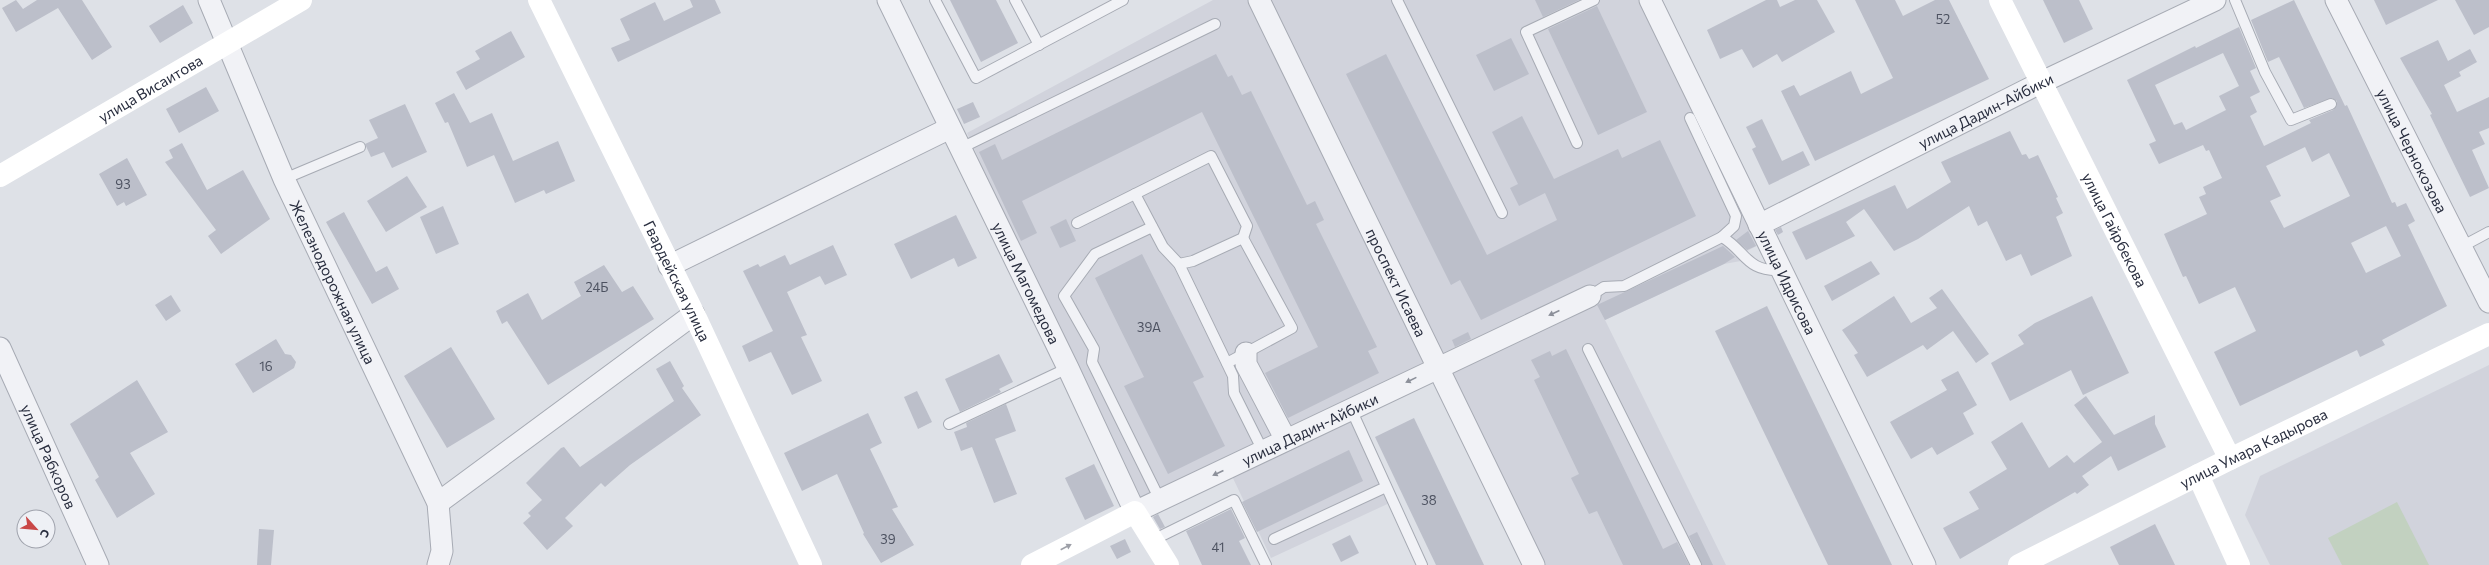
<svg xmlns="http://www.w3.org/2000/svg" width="2489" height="565" font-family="Commissioner,sans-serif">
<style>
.built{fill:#d1d3dc}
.green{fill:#c2d1c0}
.building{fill:#bcbfca;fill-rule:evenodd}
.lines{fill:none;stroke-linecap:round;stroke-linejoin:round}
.lane-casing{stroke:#a7abb4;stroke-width:12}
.street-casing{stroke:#a7abb4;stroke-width:23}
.lane{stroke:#f1f2f6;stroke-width:10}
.street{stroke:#f1f2f6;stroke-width:21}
.secondary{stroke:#fff;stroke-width:22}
.oneway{fill:#8c909a}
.oneway2{fill:#9ea0a8}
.labels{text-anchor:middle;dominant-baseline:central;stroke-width:3;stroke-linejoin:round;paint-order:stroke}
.number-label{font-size:13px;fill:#4d5261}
.street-label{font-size:15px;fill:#282d3e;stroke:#eef0f5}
</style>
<rect width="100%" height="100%" fill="#dee1e7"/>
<g class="built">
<path d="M1213,0H1651L1770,239L1747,251L1752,259L1724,264L1605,320L1726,565H1522L1432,378L1358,412L1396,500L1271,558L1231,474L1141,517L967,133Z"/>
<path d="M2489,365V565H2270L2245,515L2260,476Z"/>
</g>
<path class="green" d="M2397,502L2429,565H2342L2328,538Z"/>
<g class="building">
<path d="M16,0L23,9L37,0H82L112,47L92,60L58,8L16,32L2,8Z"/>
<path d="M690,0H715L721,13L618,62L611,48L630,40L620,19L655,2L664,21L693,7Z"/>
<path d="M950,0H996L1018,43L981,62Z"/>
<path d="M1535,0H1579L1543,17Z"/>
<path d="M1766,0H1777L1780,7L1795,0H1817L1835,32L1782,62L1777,54L1753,68L1742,49L1720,59L1707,30Z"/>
<path d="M1855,0H1895L1903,16L1935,0H1949L1989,79L1815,161L1781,91L1794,85L1800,96L1851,71L1861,94L1893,78Z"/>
<path d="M2043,0H2079L2093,29L2064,43Z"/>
<path d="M2294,0L2345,106L2347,105L2392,203L2395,202L2397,207L2406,203L2415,221L2408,225L2447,306L2382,340L2385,345L2360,357L2357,350L2240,406L2214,352L2256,331L2235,287L2199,304L2186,276L2183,277L2164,234L2207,214L2199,197L2206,194L2203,187L2222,178L2209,150L2206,151L2203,145L2159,164L2149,144L2156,141L2127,80L2195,46L2196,48L2239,27L2256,68L2250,71L2260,92L2250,97L2257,112L2250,116L2264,146L2311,123L2309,120L2333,110L2337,105V101L2332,98L2304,108L2279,57L2268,62L2251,20ZM2223,53L2239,86L2219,96L2226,110L2186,130L2182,122L2174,125L2155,85ZM2305,147L2312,162L2329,153L2350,196L2284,228L2270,201L2281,196L2266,166ZM2386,226L2401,256L2366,273L2351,243Z"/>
<path d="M2374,0H2438L2386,25Z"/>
<path d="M2455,0H2489V27L2474,35Z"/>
<path d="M183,5L193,23L160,43L149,26Z"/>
<path d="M1597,6L1647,112L1598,135L1548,29Z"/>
<path d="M511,31L525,57L466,90L456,72L480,59L475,51Z"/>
<path d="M1511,38L1529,74L1494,91L1476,55Z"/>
<path d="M2438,40L2448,61L2470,49L2477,62L2459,72L2461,76L2444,85L2457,112L2489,97V128L2479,132L2485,144L2472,150L2489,188L2470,197L2430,115L2432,114L2400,58Z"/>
<path d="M1216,54L1228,77L1232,75L1242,95L1251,91L1307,205L1315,201L1324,220L1316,224L1377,347L1368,351L1379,373L1288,418L1265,373L1318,347L1202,112L1022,201L1037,233L1021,241L979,152L995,144L1002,160Z"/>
<path d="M1386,54L1487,255L1557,220L1545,193L1519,206L1510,188L1518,184L1492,132L1522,116L1554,179L1618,149L1622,158L1660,140L1696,216L1481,320L1460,280L1451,285L1346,74Z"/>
<path d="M206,87L219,111L179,133L166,109Z"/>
<path d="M454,93L470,123L492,113L513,161L558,141L575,181L546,194L544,190L515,203L494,155L467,167L448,122L445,123L435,103Z"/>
<path d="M973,102L980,117L964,124L957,109Z"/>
<path d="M405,104L427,152L392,168L384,152L371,157L365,144L378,138L369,120Z"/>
<path d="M1762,119L1782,161L1803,151L1810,165L1769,185L1752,149L1756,147L1746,127Z"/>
<path d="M2010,131L2022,155L2026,154L2029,159L2038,155L2058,197L2056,198L2063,213L2056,217L2072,256L2031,276L2021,254L2006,261L1987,221L1978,226L1969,206L1918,239L1894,251L1864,209L1846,222L1855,236L1806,260L1792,232L1895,185L1907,209L1951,182L1941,162Z"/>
<path d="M182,143L207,190L243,170L270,219L221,254L208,236L216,230L165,162L173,158L169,150Z"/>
<path d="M127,158L147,195L126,206L124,202L117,206L99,174Z"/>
<path d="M407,176L427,207L386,232L367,201Z"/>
<path d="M443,206L459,244L436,254L420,217Z"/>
<path d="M344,212L376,272L387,266L399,289L372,304L326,222Z"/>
<path d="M956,215L977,258L958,267L954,258L911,279L894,244Z"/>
<path d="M1066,219L1076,241L1060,248L1050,227Z"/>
<path d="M1781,227L1783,232L1778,235L1775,230Z"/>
<path d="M1748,231L1756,246L1747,250L1736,240Z"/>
<path d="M833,245L847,275L825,285L820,276L787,292L807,335L801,337L822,381L792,395L771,352L749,362L742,346L773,331L743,271L758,264L760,267L785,255L790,265Z"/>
<path d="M1723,246L1735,257L1724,264L1605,320L1597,305Z"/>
<path d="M1142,254L1204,377L1193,382L1225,446L1168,474L1124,386L1144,377L1095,278Z"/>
<path d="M1871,261L1880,274L1832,301L1824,286Z"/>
<path d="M604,265L622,292L633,286L654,319L548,385L507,321L502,324L496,311L528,293L542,320L581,296L574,282Z"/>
<path d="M1942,289L1989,354L1976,363L1953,331L1927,350L1923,345L1867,377L1854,355L1858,353L1842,330L1894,296L1911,323L1937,308L1929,298Z"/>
<path d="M171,295L181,311L166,321L155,305Z"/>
<path d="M2092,296L2129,373L2083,395L2071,370L2010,401L1991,363L2024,344L2018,335L2035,323Z"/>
<path d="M1767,306L1892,565H1828L1715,331Z"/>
<path d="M1468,332L1471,339L1455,347L1452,340Z"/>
<path d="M276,339L285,354L291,355L296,362L294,368L253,393L235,364Z"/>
<path d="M451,347L495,419L447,448L404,376Z"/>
<path d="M1566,349L1663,549L1677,542L1689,565H1623L1597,511L1589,514L1571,478L1579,474L1534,380L1540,377L1531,360L1550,351L1552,356Z"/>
<path d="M999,354L1013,382L999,389L1001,392L960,412L945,379Z"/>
<path d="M670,361L684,386L682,388L701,415L630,465L605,487L601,483L565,518L573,526L547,550L523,523L531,516L528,513L542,500L526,483L561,448L564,447L580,467L674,401L656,369Z"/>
<path d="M1958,371L1977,405L1963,413L1974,434L1937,455L1932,447L1911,459L1890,422L1947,390L1941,380Z"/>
<path d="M137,380L168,432L130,453L155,494L117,518L95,480L99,477L70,424Z"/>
<path d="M917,391L932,422L918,429L904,397Z"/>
<path d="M2086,396L2114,435L2155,415V424L2166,447L2118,471L2111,456L2082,476L2089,485L2077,494L2075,492L1960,559L1943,528L1979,509L1969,492L2007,469L1991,442L2022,422L2049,468L2067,455L2074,463L2102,442L2074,405Z"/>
<path d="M1006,404L1016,431L995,439L1017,494L994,503L972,447L961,451L954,432L967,427L966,423Z"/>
<path d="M868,413L882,443L870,449L898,507L892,509L914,545L881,563L863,534L864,533L837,474L802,491L784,453Z"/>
<path d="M1414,418L1484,565H1436L1375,437Z"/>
<path d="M1349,450L1363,481L1257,532L1242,502Z"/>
<path d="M1094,464L1114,506L1085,520L1065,478Z"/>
<path d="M1231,509L1245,538L1239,541L1251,565H1202L1186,531Z"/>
<path d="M1158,514L1165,527L1160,529L1153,517Z"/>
<path d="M2155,524L2175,565H2119L2110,547Z"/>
<path d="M259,529L274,530L271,565H257Z"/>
<path d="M1697,532L1713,565H1702L1689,536Z"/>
<path d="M1350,535L1359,553L1341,562L1332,544Z"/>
<path d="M1125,539L1131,552L1117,559L1110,546Z"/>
</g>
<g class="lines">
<defs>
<g id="lane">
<path d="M935,0L976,78L1123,0"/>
<path d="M1015,0L1039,45"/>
<path d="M1397,0L1502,213"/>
<path d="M2235,0L2265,72L2291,120L2331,104"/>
<path d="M1690,118L1736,216L1734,226L1722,237"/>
<path d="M1577,143L1526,32L1594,0"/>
<path d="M959,149L1215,24"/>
<path d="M284,179L360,147"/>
<path d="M1077,223L1135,194"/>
<path d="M1152,227L1095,254L1064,296L1094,349L1092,362L1160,500"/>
<path d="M1243,238L1247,226L1211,156L1135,194L1163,247L1179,264L1233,376L1234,393L1263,451"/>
<path d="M2461,247L2489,232"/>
<path d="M1179,264L1193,261L1243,238L1292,328L1227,363"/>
<path d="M1590,296L1604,287L1624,286L1722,237C1746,251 1746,272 1781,270"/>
<path d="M1588,349L1696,565"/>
<path d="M1351,409L1422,565"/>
<path d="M949,424L1068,368"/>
<path d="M1274,539L1386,487"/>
<path d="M1153,540L1234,500L1266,565"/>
</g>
<g id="street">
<path id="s1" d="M209,0L284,179L438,503L442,551L438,565"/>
<path id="s2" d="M888,0L1068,368L1135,512L1590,296"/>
<path id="s3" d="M1259,0L1534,565"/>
<path id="s4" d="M1650,0L1925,565"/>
<path id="s5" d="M2336,0L2489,302"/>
<path id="s6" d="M1759,225L2040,83L2215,0"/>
<path d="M669,266L950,128"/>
<path id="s7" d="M0,348L98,565"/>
<path d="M1246,353V364L1286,440"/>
<path d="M438,503L694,314"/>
</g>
</defs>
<use href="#lane" class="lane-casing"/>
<use href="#street" class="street-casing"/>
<use href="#lane" class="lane"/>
<use href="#street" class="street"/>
<g class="secondary">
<path id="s8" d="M539,0L694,314L811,565"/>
<path id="s9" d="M2000,0L2230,459"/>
<path id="s10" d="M0,176L301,0"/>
<path d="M2198,475L2239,565"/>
<path d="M1032,565L1135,512L1168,565"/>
<path id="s11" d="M2019,565L2230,459L2489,334"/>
</g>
</g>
<defs><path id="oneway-solid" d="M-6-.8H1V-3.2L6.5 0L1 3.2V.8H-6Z"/></defs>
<g class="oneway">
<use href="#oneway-solid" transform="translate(1554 313) rotate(155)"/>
<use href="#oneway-solid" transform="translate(1411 380) rotate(154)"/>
<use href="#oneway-solid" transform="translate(1218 473) rotate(155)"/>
</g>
<use class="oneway2" href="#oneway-solid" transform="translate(1066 547) rotate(-27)"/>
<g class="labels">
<g class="number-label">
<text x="1943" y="19">52</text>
<text x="123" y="184">93</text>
<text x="597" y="287">24Б</text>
<text x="1149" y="327">39А</text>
<text x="266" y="366">16</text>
<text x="1429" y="500">38</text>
<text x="888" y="539">39</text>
<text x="1218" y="547">41</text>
</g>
<g class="street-label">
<text stroke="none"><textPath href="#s10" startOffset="174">улица Висаитова</textPath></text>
<text stroke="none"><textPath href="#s6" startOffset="254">улица Дадин-Айбики</textPath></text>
<text stroke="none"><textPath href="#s5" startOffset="169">улица Чернокозова</textPath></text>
<text stroke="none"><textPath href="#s9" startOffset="257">улица Гайрбекова</textPath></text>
<text stroke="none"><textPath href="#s8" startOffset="313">Гвардейская улица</textPath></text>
<text stroke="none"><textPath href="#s1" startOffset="308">Железнодорожная улица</textPath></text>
<text stroke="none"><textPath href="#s3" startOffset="314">проспект Исаева</textPath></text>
<text stroke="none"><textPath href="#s2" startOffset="315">улица Магомедова</textPath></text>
<text stroke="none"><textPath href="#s4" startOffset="314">улица Идрисова</textPath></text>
<text stroke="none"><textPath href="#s2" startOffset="762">улица Дадин-Айбики</textPath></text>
<text stroke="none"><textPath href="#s11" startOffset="262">улица Умара Кадырова</textPath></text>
<text stroke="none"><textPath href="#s7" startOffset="119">улица Рабкоров</textPath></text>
</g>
</g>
<g transform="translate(36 529) rotate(117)"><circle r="19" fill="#eef0f5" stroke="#9fa2ac"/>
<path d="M0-3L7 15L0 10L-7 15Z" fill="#c94747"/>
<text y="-6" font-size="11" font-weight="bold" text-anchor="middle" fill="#282d3e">С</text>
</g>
</svg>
